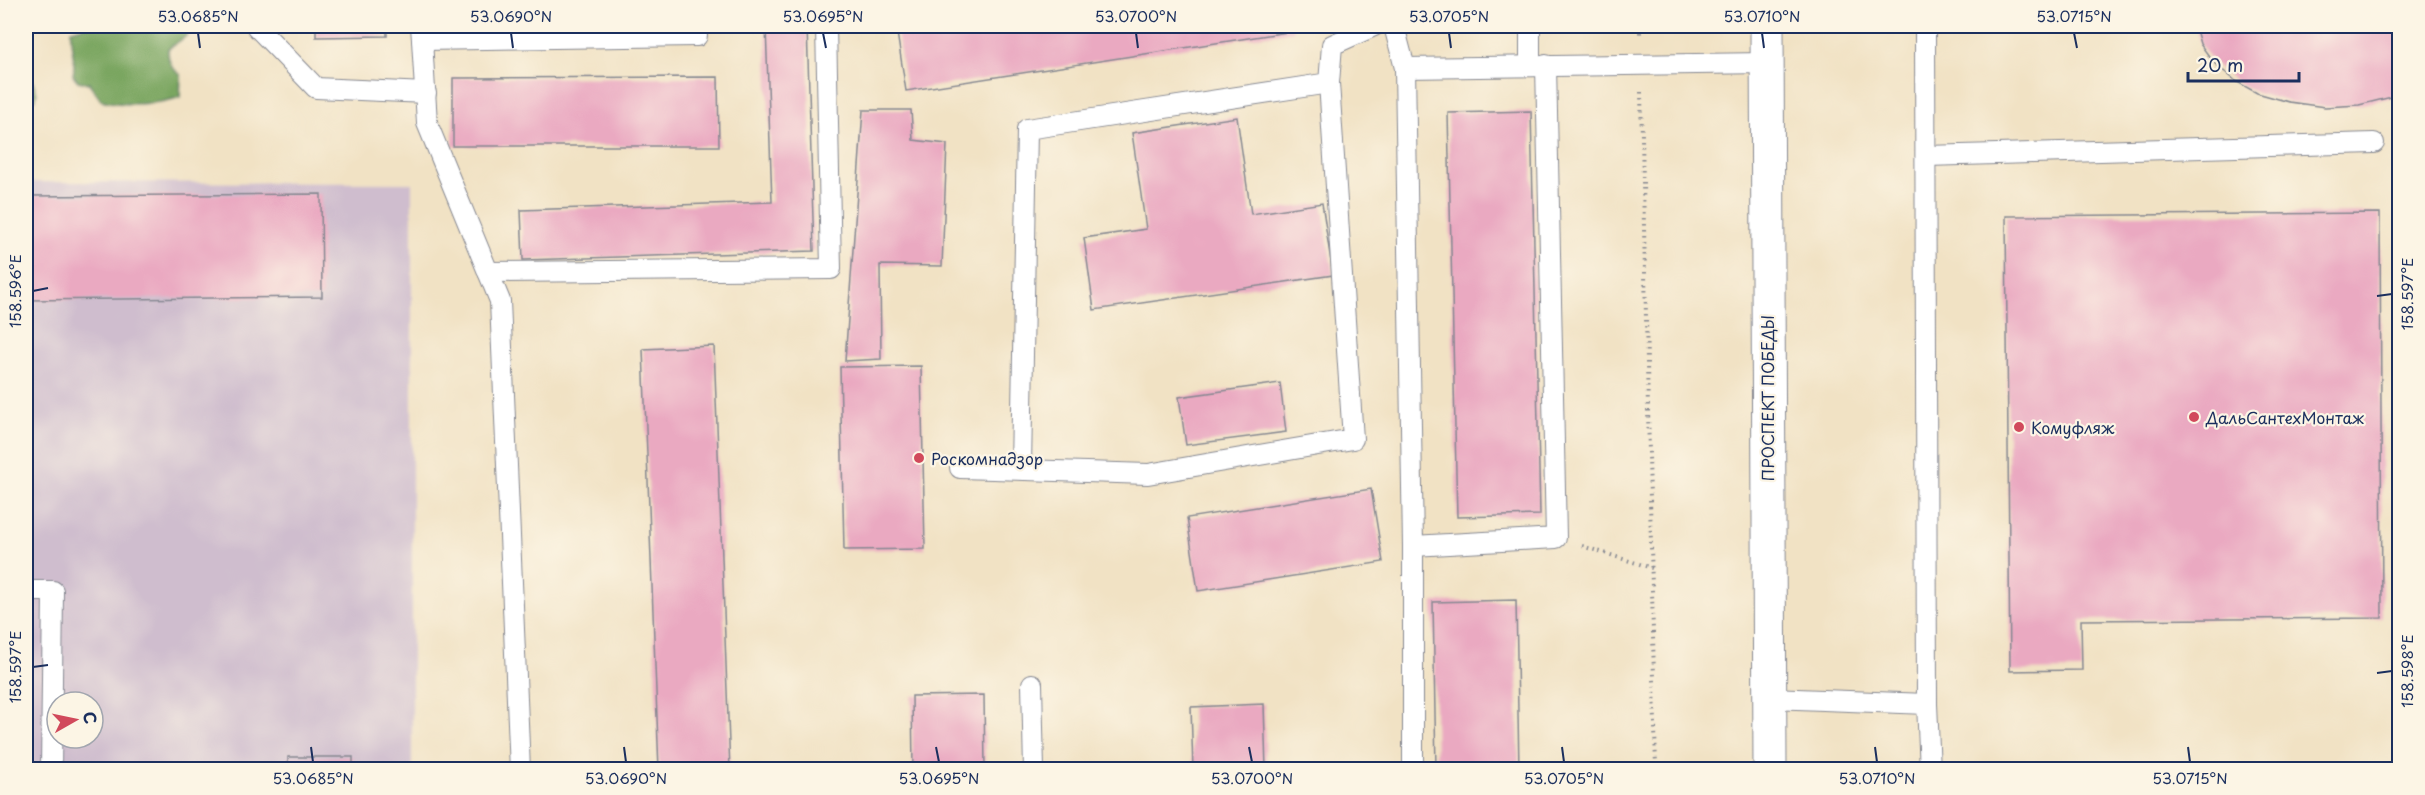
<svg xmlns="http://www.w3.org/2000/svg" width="2425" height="795" font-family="'Playpen Sans',sans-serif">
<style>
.industrial{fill:#cfbdce;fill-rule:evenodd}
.forest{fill:#7aa660;stroke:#4a6a5f;stroke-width:1.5}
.building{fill:#eaa9c1}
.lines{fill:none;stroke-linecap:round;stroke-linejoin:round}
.service-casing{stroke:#868891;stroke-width:22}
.primary-casing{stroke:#868891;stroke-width:35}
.path{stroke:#868891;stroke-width:4;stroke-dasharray:1.5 4.5;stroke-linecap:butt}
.service{stroke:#fff;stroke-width:20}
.primary{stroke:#fff;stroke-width:33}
.ticks{fill:none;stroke:#1b2f5e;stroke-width:2}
.poi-dot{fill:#d1495b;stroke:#fcf5e5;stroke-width:2}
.labels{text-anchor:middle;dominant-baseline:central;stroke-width:4.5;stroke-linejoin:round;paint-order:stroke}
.street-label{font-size:16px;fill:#1b2f5e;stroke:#fcf5e5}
.poi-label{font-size:16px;fill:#1b2f5e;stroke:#fcf5e5;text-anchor:start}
.neatline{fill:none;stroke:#1b2f5e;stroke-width:2}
.ticks-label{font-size:15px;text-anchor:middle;fill:#1b2f5e}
</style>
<rect width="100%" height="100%" fill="#fcf5e5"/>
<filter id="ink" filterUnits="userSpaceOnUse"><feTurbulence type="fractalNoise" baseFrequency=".0167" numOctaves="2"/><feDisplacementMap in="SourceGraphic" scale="12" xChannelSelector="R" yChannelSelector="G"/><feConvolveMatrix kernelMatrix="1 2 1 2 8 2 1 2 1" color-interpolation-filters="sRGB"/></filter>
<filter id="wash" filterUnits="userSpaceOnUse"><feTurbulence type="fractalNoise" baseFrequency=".008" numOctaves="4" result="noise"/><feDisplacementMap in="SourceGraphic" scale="24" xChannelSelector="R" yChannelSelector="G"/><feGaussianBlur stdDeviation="1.35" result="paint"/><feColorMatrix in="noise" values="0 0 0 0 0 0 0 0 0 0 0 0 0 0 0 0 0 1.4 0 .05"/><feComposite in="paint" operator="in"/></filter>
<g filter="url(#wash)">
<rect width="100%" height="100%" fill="#f1e2c4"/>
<path class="industrial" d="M26,182L412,183V769L26,770ZM57,702H93V738H57Z"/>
<g class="forest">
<path d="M85,26H195L185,37L168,49C168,62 171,68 181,75L180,97C158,105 123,106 101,100L89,83L78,81L73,75C77,59 69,45 71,30Z"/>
<path d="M26,66L37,93L35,100L26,101Z"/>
</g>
<g id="blocks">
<g class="building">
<path d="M316,26H387V36L316,37Z"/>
<path d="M766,26H807L814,251L523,260L521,210L772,202Z"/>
<path d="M896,26H1293V31L906,91Z"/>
<path d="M2195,26H2400V95L2359,105L2325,107L2289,102L2257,93L2237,82L2214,63L2200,44Z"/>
<path d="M718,77L719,146H453V78Z"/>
<path d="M863,110H911L913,140L947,144L942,266L880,265L881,359L845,361Z"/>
<path d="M1531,111L1540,515L1457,517L1448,113Z"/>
<path d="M1237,117L1251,214L1322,203L1333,275L1094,310L1084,238L1146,229L1132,133Z"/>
<path d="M321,194L322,297L26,300V196Z"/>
<path d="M2380,213L2382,618L2081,620L2082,670L2010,671L2006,216Z"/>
<path d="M714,346L730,770H659L643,349Z"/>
<path d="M921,366L925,549L844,550L840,367Z"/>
<path d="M1280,383L1286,432L1186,445L1179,397Z"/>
<path d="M1371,489L1383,562L1198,591L1187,518Z"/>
<path d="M1516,600L1519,770H1436L1433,602Z"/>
<path d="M984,695L985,770H913L912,696Z"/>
<path d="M1264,704L1266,770H1193L1191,707Z"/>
<rect x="288" y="757" width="65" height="13"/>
</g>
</g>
</g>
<g filter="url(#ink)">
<use href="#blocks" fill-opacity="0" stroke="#868891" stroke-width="1.5"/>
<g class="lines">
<defs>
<g id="service">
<path d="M256,26L316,88L426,93"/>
<path d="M421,26L422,40L697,36"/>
<path d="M1394,26L1405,68L1413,546V770"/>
<path d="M1530,26V65"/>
<path d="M1925,26L1927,704L1930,770"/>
<path d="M422,40L427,123L500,301L520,770"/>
<path d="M1405,68L1767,63"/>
<path d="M1926,156L2374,143"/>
<path d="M488,272L831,269L826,26"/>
<path d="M960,468L1148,474L1353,439L1329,83"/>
<path d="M1021,468L1027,129L1329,83L1332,45L1374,26"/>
<path d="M1413,546L1556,538L1546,65"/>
<path d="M26,591H53L51,770"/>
<path d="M1032,684L1034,770"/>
<path d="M1768,698L1927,704"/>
</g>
<path id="primary" d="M1767,26L1770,770"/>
</defs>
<use href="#service" class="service-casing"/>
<use href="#primary" class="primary-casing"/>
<g class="path">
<path d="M1640,26V37"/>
<path d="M1641,92L1656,770"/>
<path d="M1582,546L1652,568"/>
</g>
<use href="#service" class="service"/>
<use href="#primary" class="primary"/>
</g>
</g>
<path class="ticks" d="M198,33L200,48M511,33L513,48M823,33L826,48M1136,33L1138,48M1449,33L1451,48M1762,33L1764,48M2074,33L2077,48M33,291L48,288M2377,296L2392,294M33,667L48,665M2377,673L2392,671M311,747L313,762M624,747L626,762M936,747L939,762M1249,747L1252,762M1562,747L1564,762M1875,747L1877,762M2188,747L2190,762"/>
<g class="poi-dot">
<circle cx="2194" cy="417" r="6"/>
<circle cx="2019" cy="427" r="6"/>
<circle cx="919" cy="458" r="6"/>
</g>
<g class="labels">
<g class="street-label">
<text transform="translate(1767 398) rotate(-90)">ПРОСПЕКТ ПОБЕДЫ</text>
</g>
<g class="poi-label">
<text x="2206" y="417">ДальСантехМонтаж</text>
<text x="2031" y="427">Комуфляж</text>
<text x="931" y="458">Роскомнадзор</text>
</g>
</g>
<rect width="2425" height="795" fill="none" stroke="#fcf5e5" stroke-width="66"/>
<g transform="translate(75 720) rotate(81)"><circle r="28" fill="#fcf5e5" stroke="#a2a6af" stroke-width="1.5"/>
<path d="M0-4.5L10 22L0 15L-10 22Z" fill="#d1495b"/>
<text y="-9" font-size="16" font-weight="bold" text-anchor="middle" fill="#1b2f5e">С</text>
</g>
<path d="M2188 72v9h111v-9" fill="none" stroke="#1b2f5e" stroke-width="3"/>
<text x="2197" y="72" font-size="18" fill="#1b2f5e" stroke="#fcf5e5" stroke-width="4.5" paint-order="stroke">20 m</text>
<rect x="33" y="33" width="2359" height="729" class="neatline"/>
<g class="ticks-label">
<text x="198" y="22">53.0685°N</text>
<text x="511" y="22">53.0690°N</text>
<text x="823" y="22">53.0695°N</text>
<text x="1136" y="22">53.0700°N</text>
<text x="1449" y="22">53.0705°N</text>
<text x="1762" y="22">53.0710°N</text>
<text x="2074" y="22">53.0715°N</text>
<text transform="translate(16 291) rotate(-90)" y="5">158.596°E</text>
<text transform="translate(2408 294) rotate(-90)" y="5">158.597°E</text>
<text transform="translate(16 667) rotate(-90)" y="5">158.597°E</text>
<text transform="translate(2408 671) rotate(-90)" y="5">158.598°E</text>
<text x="313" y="784">53.0685°N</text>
<text x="626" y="784">53.0690°N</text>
<text x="939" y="784">53.0695°N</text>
<text x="1252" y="784">53.0700°N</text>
<text x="1564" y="784">53.0705°N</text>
<text x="1877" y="784">53.0710°N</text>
<text x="2190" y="784">53.0715°N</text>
</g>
</svg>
